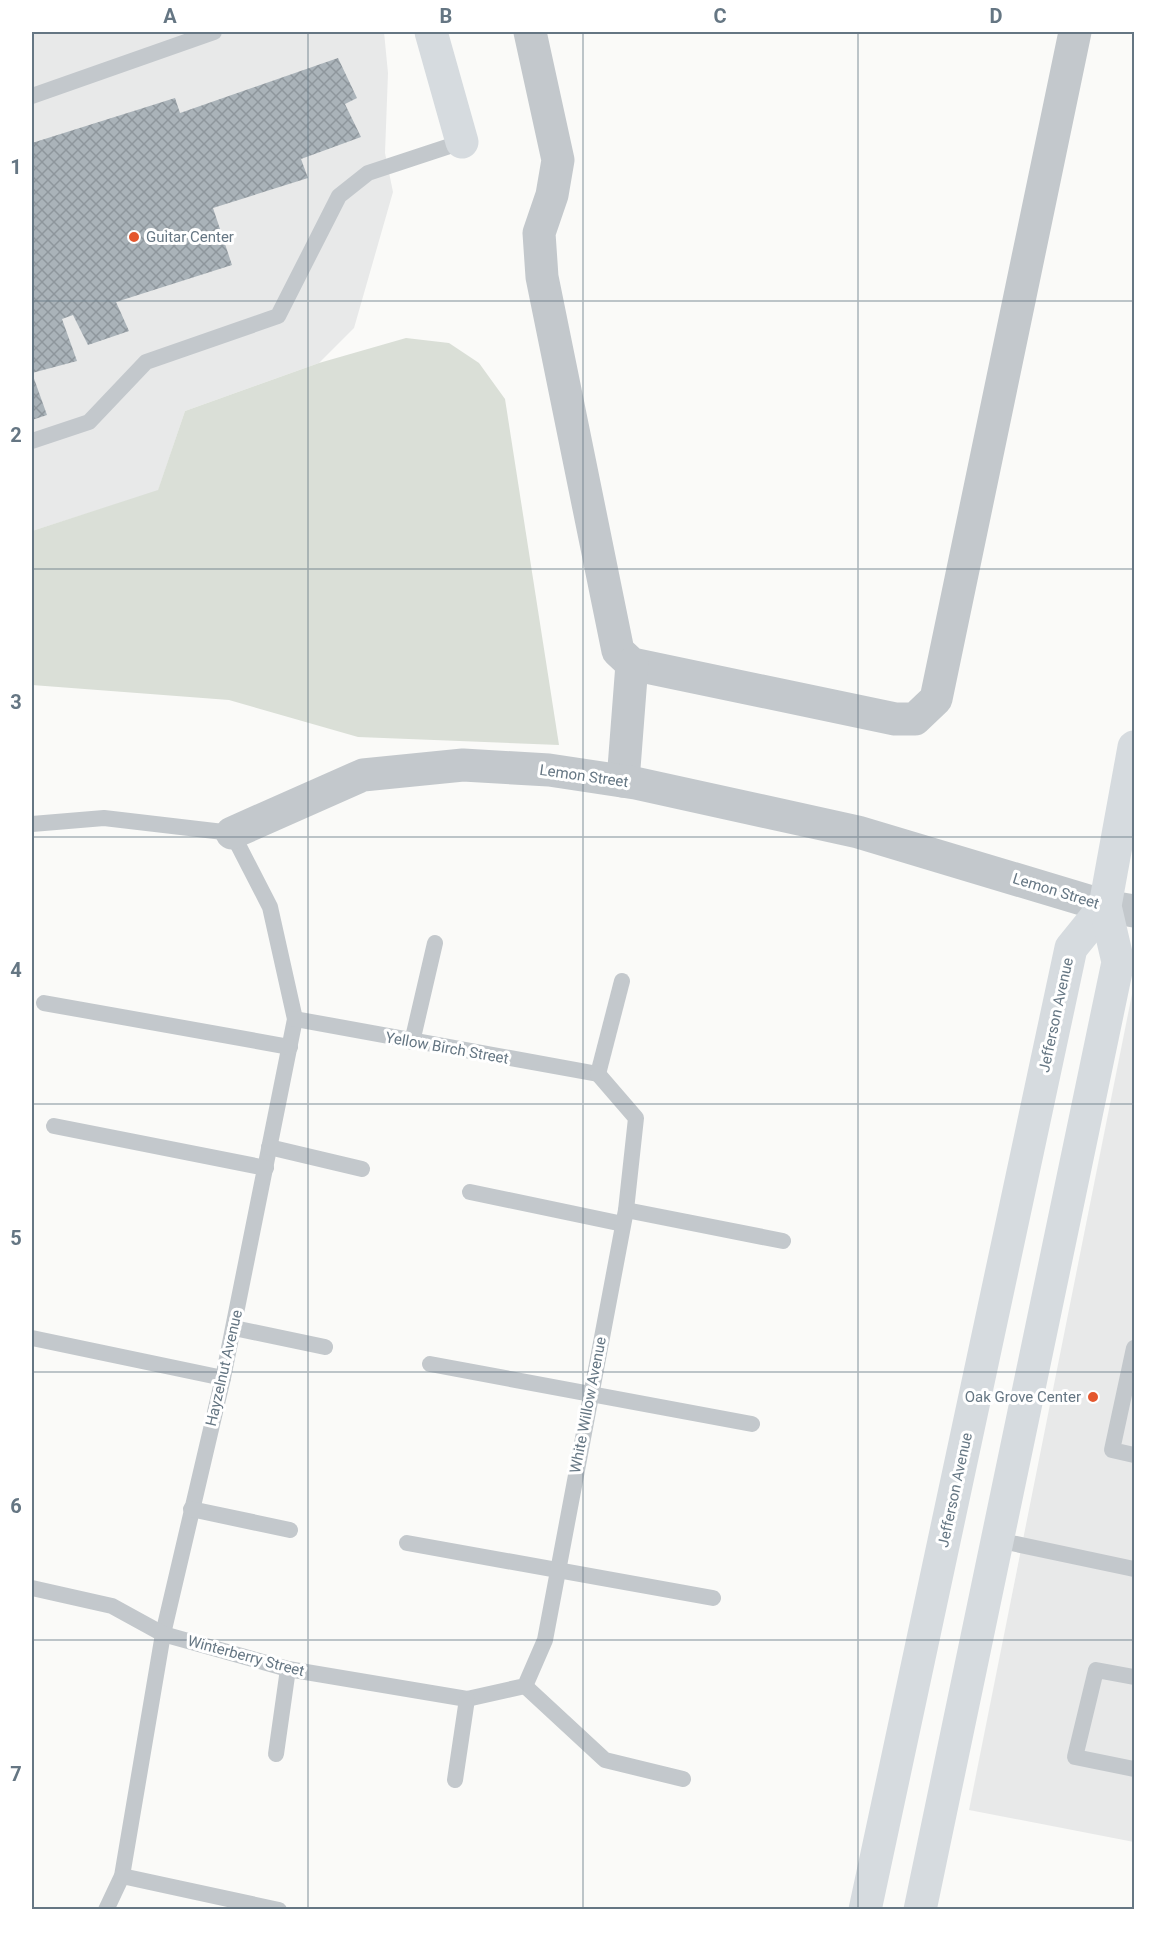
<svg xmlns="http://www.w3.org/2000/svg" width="1166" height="1941" font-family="Roboto,sans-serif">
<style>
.built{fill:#e8e9e9}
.grass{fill:#dadfd7}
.building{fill:url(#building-cross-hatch)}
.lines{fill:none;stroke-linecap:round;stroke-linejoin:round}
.lane{stroke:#c3c8cc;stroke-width:16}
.street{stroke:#c3c8cc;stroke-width:33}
.secondary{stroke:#d6dbdf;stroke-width:33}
.primary{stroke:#d6dbdf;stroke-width:33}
.grid{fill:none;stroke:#657683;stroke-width:1.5;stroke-opacity:0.55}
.poi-dot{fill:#e4572e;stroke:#fff;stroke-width:2}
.labels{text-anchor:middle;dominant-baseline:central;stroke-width:6;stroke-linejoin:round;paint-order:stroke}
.poi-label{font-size:15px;fill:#657683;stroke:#fff;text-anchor:start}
.street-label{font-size:15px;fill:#657683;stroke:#fff}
.neatline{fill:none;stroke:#657683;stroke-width:2}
.grid-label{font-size:20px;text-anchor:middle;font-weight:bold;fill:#657683}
</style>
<defs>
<pattern id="building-cross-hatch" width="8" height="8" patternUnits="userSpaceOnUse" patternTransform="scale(1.5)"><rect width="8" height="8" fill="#aab3b9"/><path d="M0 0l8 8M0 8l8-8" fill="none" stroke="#8e969c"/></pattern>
</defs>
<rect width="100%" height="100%" fill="#fafaf8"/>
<g class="built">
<path d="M32,32H384L388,73L385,153L393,192L354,328L319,363L185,411L158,491L32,531Z"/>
<path d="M1134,984V1842L969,1810Z"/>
</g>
<path class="grass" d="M406,338L449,343L479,363L505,399L559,745L358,737L229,700L32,685V531L158,490L185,411L319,363Z"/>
<path class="building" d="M338,58L357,98L345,104L361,137L301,159L308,178L213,208L232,265L116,302L129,331L88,345L73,315L62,319L77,361L32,373L47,415L32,420V143L175,98L180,113Z"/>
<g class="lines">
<g class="lane">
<path d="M32,96L214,32"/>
<path d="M32,441L89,422L146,362L278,316L339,196L368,173L462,142"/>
<path d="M32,824L104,818L232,833L270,907L295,1019L223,1378L163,1634L122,1876L106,1910"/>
<path d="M44,1003L290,1047"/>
<path d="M295,1019L598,1074"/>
<path d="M412,1042L435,943"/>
<path d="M598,1074L622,981"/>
<path d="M54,1126L266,1168"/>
<path d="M269,1147L362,1169"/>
<path d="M470,1192L623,1224"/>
<path d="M626,1210L783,1241"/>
<path d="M234,1328L325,1347"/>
<path d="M32,1338L223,1378"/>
<path d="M1134,1348L1112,1450L1134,1455"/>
<path d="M430,1364L752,1424"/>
<path d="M191,1509L290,1530"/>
<path d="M997,1540L1134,1569"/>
<path d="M407,1543L713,1598"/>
<path d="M32,1588L112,1606L163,1634L288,1669L467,1699L525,1686L545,1640L626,1210L636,1118L598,1074"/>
<path d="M1134,1677L1096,1670L1075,1757L1134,1769"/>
<path d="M525,1686L605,1760L683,1779"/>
<path d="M276,1754L288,1669"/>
<path d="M455,1780L467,1699"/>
<path d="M122,1876L279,1910"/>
</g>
<g class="street">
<path d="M530,32L558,160L552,195L539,233L542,277L618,651L632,664L895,719H915L936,699L1075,32"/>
<path d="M623,781L632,664"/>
<path d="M232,833L363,775L463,765L549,770L635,783L858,832L1105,906L1134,911"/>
</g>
<path class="secondary" d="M431,32L462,142"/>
<g class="primary">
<path d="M865,1910L1071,948L1105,906"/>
<path d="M920,1910L1118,962L1105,906L1134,747"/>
</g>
</g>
<path class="grid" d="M308,32V1910M583,32V1910M858,32V1910M32,301H1134M32,569H1134M32,837H1134M32,1104H1134M32,1372H1134M32,1640H1134"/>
<g class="poi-dot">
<circle cx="134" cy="237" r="6"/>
<circle cx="1093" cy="1397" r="6"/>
</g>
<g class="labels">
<g class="poi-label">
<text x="146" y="237">Guitar Center</text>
<text x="1081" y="1397" text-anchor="end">Oak Grove Center</text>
</g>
<g class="street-label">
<text transform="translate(584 776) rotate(8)">Lemon Street</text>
<text transform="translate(1056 891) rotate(17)">Lemon Street</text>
<text transform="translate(1056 1015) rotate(-78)">Jefferson Avenue</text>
<text transform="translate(447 1048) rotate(10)">Yellow Birch Street</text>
<text transform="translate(224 1368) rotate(-77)">Hayzelnut Avenue</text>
<text transform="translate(588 1405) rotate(-79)">White Willow Avenue</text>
<text transform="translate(955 1490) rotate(-78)">Jefferson Avenue</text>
<text transform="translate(246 1656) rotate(15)">Winterberry Street</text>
</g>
</g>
<rect width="1166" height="1941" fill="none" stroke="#ffffff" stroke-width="66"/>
<rect x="33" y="33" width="1100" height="1875" class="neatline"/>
<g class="grid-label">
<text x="170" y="23">A</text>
<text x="446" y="23">B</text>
<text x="720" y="23">C</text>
<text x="996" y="23">D</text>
<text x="16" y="174">1</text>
<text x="16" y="442">2</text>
<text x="16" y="709">3</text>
<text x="16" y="977">4</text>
<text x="16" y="1245">5</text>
<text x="16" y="1513">6</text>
<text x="16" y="1781">7</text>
</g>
</svg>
